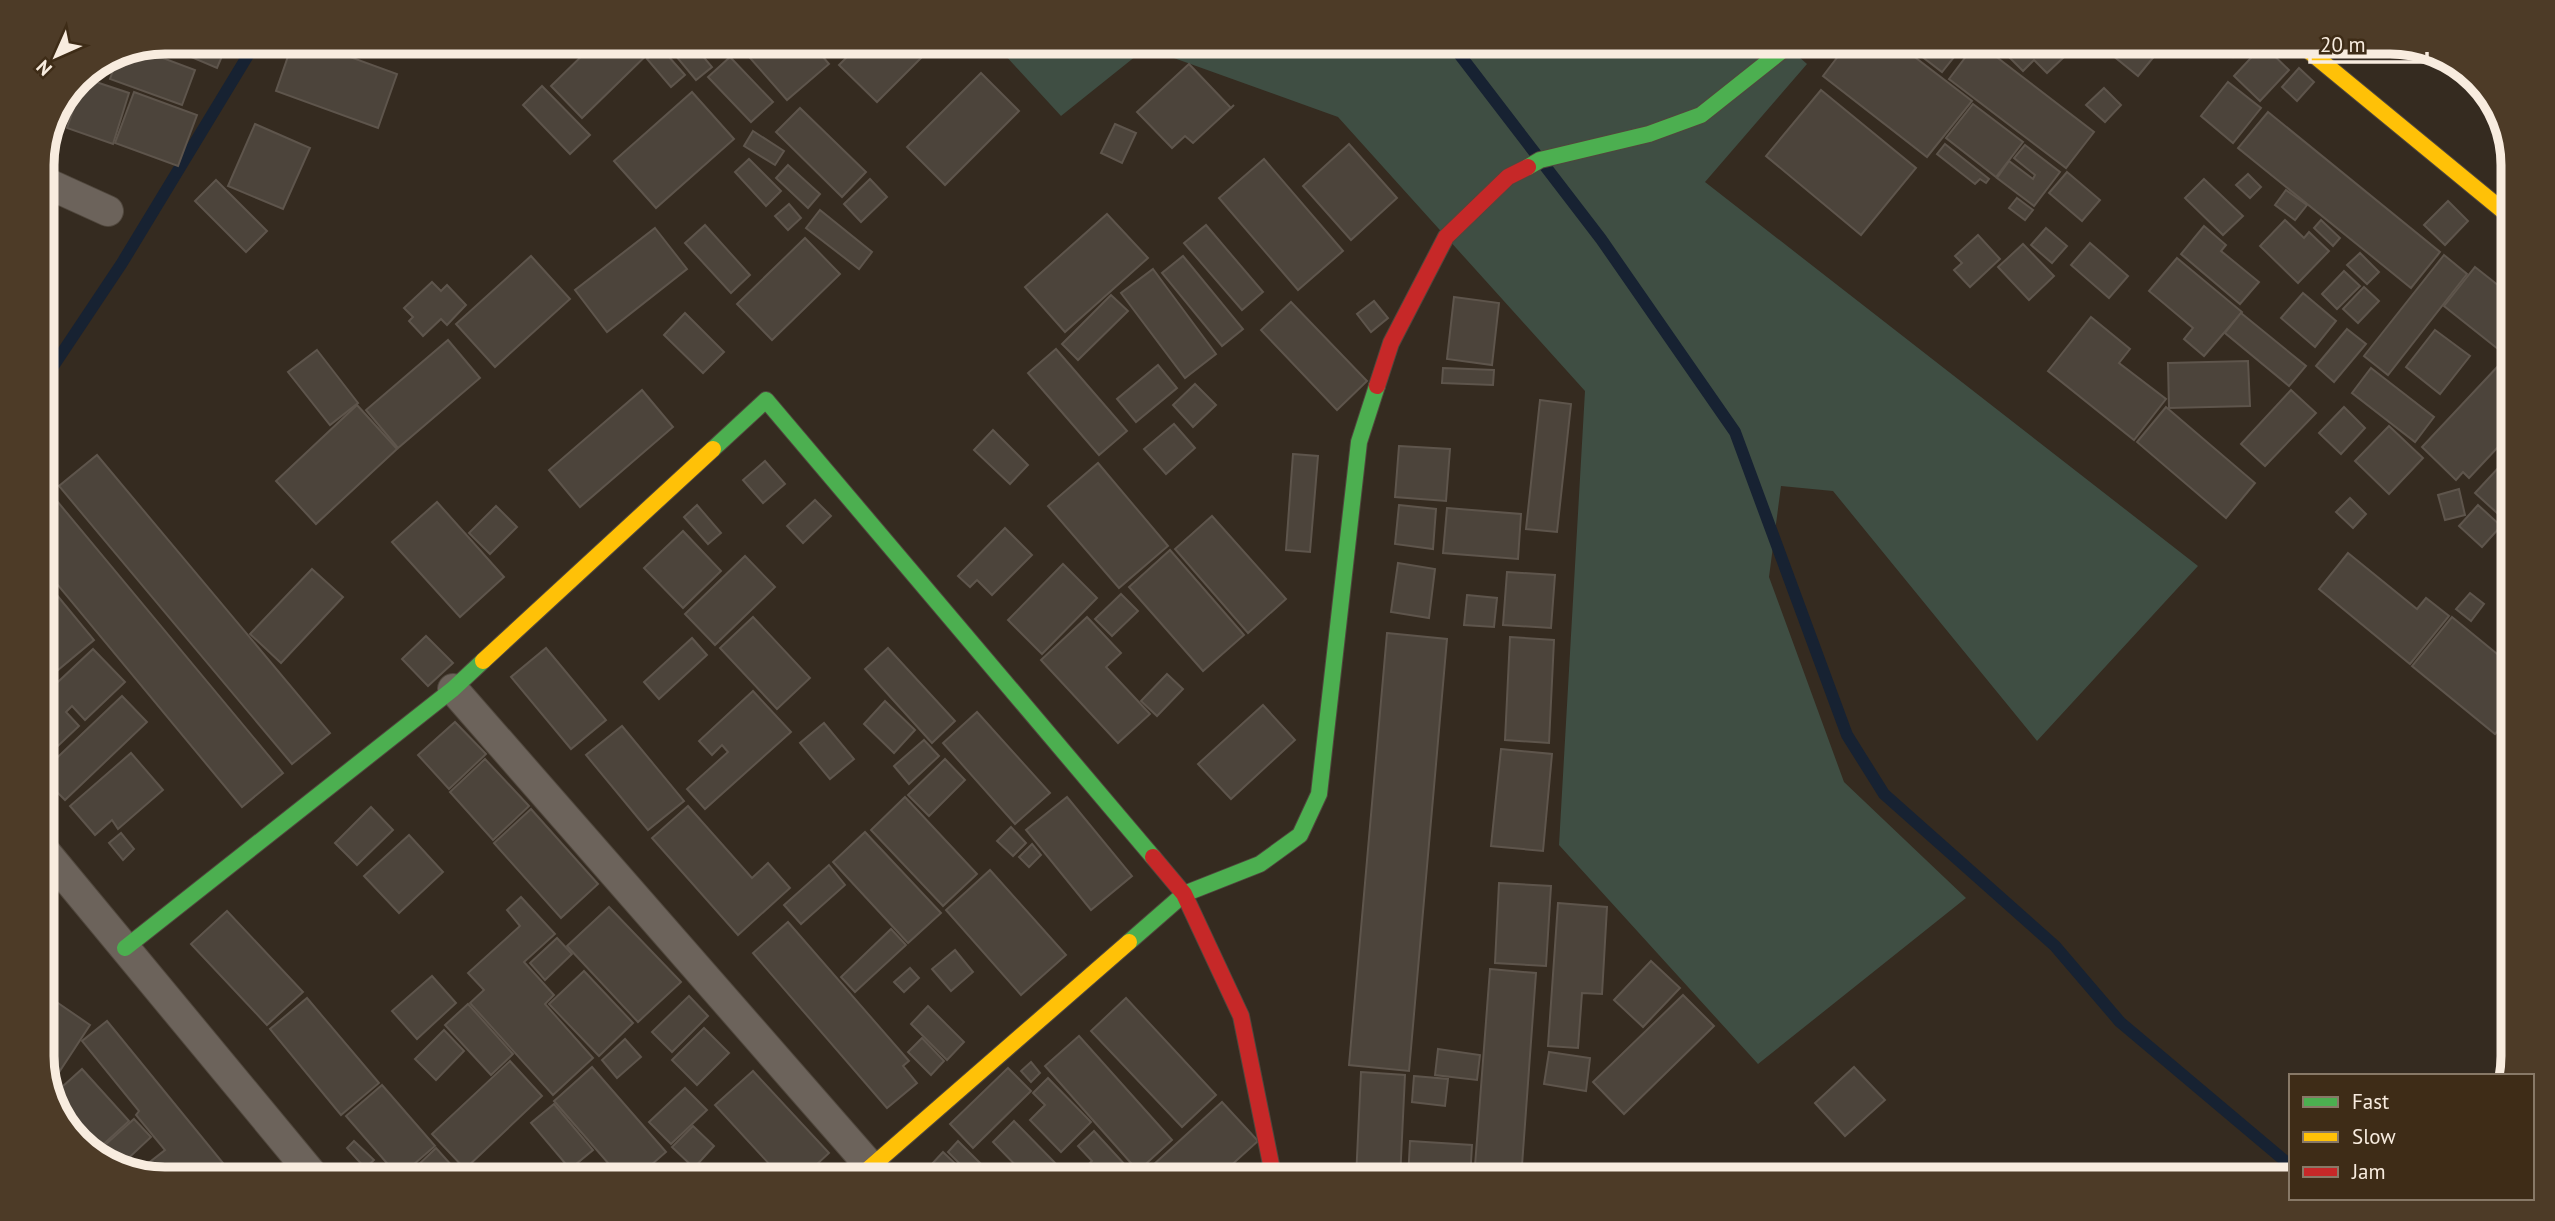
<svg xmlns="http://www.w3.org/2000/svg" width="2555" height="1221" font-family="'PT Sans',sans-serif">
<style>
.green{fill:#3f4e43}
.lines{fill:none;stroke-linecap:round;stroke-linejoin:round}
.stream{stroke:#172232;stroke-width:12}
.building{fill:#4c443b;stroke:#5e554c;stroke-width:2}
.street-casing{stroke:#50473d;stroke-width:32}
.fast-casing{stroke:#50473d;stroke-width:18}
.slow-casing{stroke:#50473d;stroke-width:18}
.jam-casing{stroke:#50473d;stroke-width:18}
.street{stroke:#6c635b;stroke-width:30}
.fast{stroke:#4caf50;stroke-width:16}
.slow{stroke:#ffc107;stroke-width:16}
.jam{stroke:#c62828;stroke-width:16}
.rim{fill:none;stroke:#f8ecdf;stroke-width:9}
</style>
<rect width="100%" height="100%" fill="#352b20"/>
<path class="green" d="M993,42H1774L1789,48L1807,64L1705,182L2198,566L2037,741L1833,491L1781,486L1769,577L1844,782L1966,898L1758,1064L1559,845L1585,391L1338,117L1146,48L1061,116Z"/>
<g class="lines">
<g class="stream">
<path d="M1450,42L1601,239L1735,432L1847,735L1884,794L2055,946L2120,1022L2291,1166"/>
<path d="M42,383L122,263L256,42"/>
</g>
</g>
<g class="building">
<path d="M173,42H228L217,68L170,48Z"/>
<path d="M293,42H309L397,74L378,128L276,91Z"/>
<path d="M596,42H660L582,118L551,86Z"/>
<path d="M691,42L712,67L696,80L675,55Z"/>
<path d="M736,42H810L829,64L787,100Z"/>
<path d="M822,42H851L835,56Z"/>
<path d="M862,42H937L877,102L839,65Z"/>
<path d="M1849,42H1895L1972,101L1927,157L1823,76Z"/>
<path d="M1903,42H1966L1942,72Z"/>
<path d="M1977,42L2094,132L2066,168L1949,79Z"/>
<path d="M2021,42H2080L2047,73L2034,60L2023,71L2007,55Z"/>
<path d="M2096,42H2166L2138,76Z"/>
<path d="M2217,42H2248L2233,57Z"/>
<path d="M2263,45L2289,70L2260,101L2234,76Z"/>
<path d="M136,48L195,70L182,105L110,79L120,51Z"/>
<path d="M661,48L685,75L671,87L647,59Z"/>
<path d="M730,57L773,102L751,122L708,77Z"/>
<path d="M1189,64L1231,108L1234,105L1193,143L1185,136L1172,148L1137,112Z"/>
<path d="M2299,68L2314,82L2297,101L2282,87Z"/>
<path d="M981,73L1019,111L945,185L907,147Z"/>
<path d="M84,78L129,93L113,144L67,128Z"/>
<path d="M2228,82L2261,108L2233,143L2201,116Z"/>
<path d="M542,86L590,135L570,154L523,105Z"/>
<path d="M2104,88L2121,105L2105,122L2086,105Z"/>
<path d="M1821,90L1916,168L1861,235L1766,156Z"/>
<path d="M134,92L197,115L178,166L115,143Z"/>
<path d="M692,92L734,139L656,208L614,161Z"/>
<path d="M1973,104L2023,142L1996,177L1946,138Z"/>
<path d="M800,108L866,172L842,197L776,132Z"/>
<path d="M2268,112L2440,252L2411,288L2238,148Z"/>
<path d="M255,124L310,148L283,209L228,186Z"/>
<path d="M1115,124L1136,133L1122,163L1101,153Z"/>
<path d="M753,131L784,151L775,165L744,146Z"/>
<path d="M1349,144L1397,198L1351,240L1303,186Z"/>
<path d="M1945,144L1989,179L1986,183L1980,179L1975,184L1937,154Z"/>
<path d="M2025,145L2060,172L2034,206L1997,178L2009,161L2033,179L2035,175L2014,158Z"/>
<path d="M749,159L781,191L766,206L735,172Z"/>
<path d="M1264,159L1343,251L1298,290L1219,198Z"/>
<path d="M788,165L820,194L808,208L776,178Z"/>
<path d="M2067,172L2100,200L2082,221L2049,193Z"/>
<path d="M2248,174L2261,187L2250,198L2236,185Z"/>
<path d="M870,179L887,197L861,222L844,204Z"/>
<path d="M2204,179L2243,216L2223,235L2185,198Z"/>
<path d="M216,180L267,231L246,252L195,201Z"/>
<path d="M2286,190L2307,205L2295,220L2275,205Z"/>
<path d="M2017,198L2033,210L2025,220L2009,208Z"/>
<path d="M2448,201L2468,221L2445,245L2424,225Z"/>
<path d="M789,204L801,218L788,230L775,216Z"/>
<path d="M820,210L872,252L859,269L806,228Z"/>
<path d="M1107,214L1148,258L1065,332L1025,287Z"/>
<path d="M2285,220L2304,238L2309,232L2329,251L2298,283L2260,246Z"/>
<path d="M2321,220L2340,238L2333,246L2314,228Z"/>
<path d="M705,225L750,275L731,293L685,243Z"/>
<path d="M1206,225L1263,292L1242,310L1184,243Z"/>
<path d="M2204,226L2226,245L2221,251L2259,282L2240,304L2181,254Z"/>
<path d="M655,228L687,269L607,332L575,290Z"/>
<path d="M2046,228L2067,246L2052,263L2031,245Z"/>
<path d="M1978,235L2000,259L1970,287L1954,270L1962,263L1955,256Z"/>
<path d="M805,238L840,274L772,340L737,304Z"/>
<path d="M2090,243L2128,276L2109,298L2071,265Z"/>
<path d="M2023,244L2054,276L2029,300L1998,267Z"/>
<path d="M2360,253L2379,272L2367,284L2347,265Z"/>
<path d="M2444,255L2467,274L2388,375L2364,356Z"/>
<path d="M531,256L570,299L495,367L456,324Z"/>
<path d="M1183,256L1243,329L1222,346L1162,273Z"/>
<path d="M2177,258L2242,312L2204,356L2184,339L2193,328L2149,291Z"/>
<path d="M2475,267L2513,297V361L2444,306Z"/>
<path d="M1153,269L1216,354L1185,378L1121,293Z"/>
<path d="M2344,271L2360,286L2337,309L2322,294Z"/>
<path d="M432,282L441,291L447,285L466,305L447,325L441,319L423,336L409,321L413,317L404,308Z"/>
<path d="M2364,287L2379,301L2358,323L2343,309Z"/>
<path d="M2303,293L2336,321L2315,347L2281,318Z"/>
<path d="M1111,295L1128,311L1078,360L1062,344Z"/>
<path d="M1454,297L1499,303L1492,365L1447,359Z"/>
<path d="M1374,301L1388,318L1371,332L1357,314Z"/>
<path d="M1291,302L1367,381L1337,410L1261,330Z"/>
<path d="M685,313L724,352L703,373L664,335Z"/>
<path d="M2241,313L2306,366L2289,386L2225,333Z"/>
<path d="M2091,317L2130,349L2119,363L2166,399L2134,440L2048,371Z"/>
<path d="M2347,329L2366,344L2334,382L2316,366Z"/>
<path d="M2435,330L2470,356L2440,394L2406,367Z"/>
<path d="M448,340L480,378L398,448L366,410Z"/>
<path d="M1056,349L1127,431L1099,455L1028,373Z"/>
<path d="M317,350L358,403L330,425L288,372Z"/>
<path d="M2248,361L2250,406L2169,408L2168,363Z"/>
<path d="M2500,364L2513,376V431L2469,478L2463,472L2456,480L2422,447Z"/>
<path d="M1158,365L1177,388L1136,422L1117,399Z"/>
<path d="M1443,368L1494,370L1493,385L1442,383Z"/>
<path d="M2371,368L2434,417L2415,442L2352,393Z"/>
<path d="M1195,384L1216,405L1193,427L1173,405Z"/>
<path d="M642,390L673,427L580,507L549,470Z"/>
<path d="M2291,390L2316,413L2265,466L2241,444Z"/>
<path d="M1540,400L1571,404L1557,532L1526,529Z"/>
<path d="M357,405L397,449L316,524L276,481Z"/>
<path d="M2166,407L2255,483L2226,518L2137,442Z"/>
<path d="M2344,407L2365,428L2341,454L2319,433Z"/>
<path d="M1174,424L1195,448L1166,474L1144,449Z"/>
<path d="M2389,426L2423,458L2389,494L2355,461Z"/>
<path d="M993,430L1028,465L1010,484L974,450Z"/>
<path d="M1399,446L1450,449L1446,501L1395,497Z"/>
<path d="M2513,452V516L2507,522L2475,493Z"/>
<path d="M1293,454L1318,456L1310,552L1286,550Z"/>
<path d="M97,455L330,733L292,764L59,486Z"/>
<path d="M765,461L785,484L763,503L743,480Z"/>
<path d="M1098,463L1168,546L1119,588L1048,506Z"/>
<path d="M2459,489L2465,515L2445,520L2438,495Z"/>
<path d="M52,495L283,773L242,807L42,566V503Z"/>
<path d="M2350,498L2366,514L2353,528L2336,512Z"/>
<path d="M815,500L831,516L803,543L787,526Z"/>
<path d="M437,502L504,577L460,617L392,542Z"/>
<path d="M697,505L721,533L708,544L684,517Z"/>
<path d="M1399,505L1436,509L1433,549L1395,544Z"/>
<path d="M2478,505L2501,526L2482,547L2459,526Z"/>
<path d="M496,506L517,527L490,554L469,533Z"/>
<path d="M1447,508L1521,514L1518,559L1443,553Z"/>
<path d="M1212,516L1286,599L1248,633L1175,549Z"/>
<path d="M1005,528L1032,555L992,595L977,580L970,587L958,576Z"/>
<path d="M683,531L721,571L683,608L644,568Z"/>
<path d="M1170,550L1244,635L1203,671L1129,587Z"/>
<path d="M2348,553L2417,609L2426,598L2449,616L2410,664L2319,589Z"/>
<path d="M745,556L775,587L715,645L685,614Z"/>
<path d="M1398,563L1435,569L1429,618L1391,612Z"/>
<path d="M1063,564L1097,598L1042,654L1008,620Z"/>
<path d="M312,569L343,597L281,663L250,634Z"/>
<path d="M1507,572L1555,575L1551,628L1503,625Z"/>
<path d="M42,577L94,640L58,670L42,650Z"/>
<path d="M2470,593L2484,604L2471,621L2456,609Z"/>
<path d="M1121,594L1138,611L1112,636L1095,619Z"/>
<path d="M1467,595L1497,598L1494,627L1464,625Z"/>
<path d="M753,617L810,678L777,709L720,648Z"/>
<path d="M1087,617L1121,653L1106,667L1150,714L1118,743L1041,660Z"/>
<path d="M2452,617L2513,667V713L2495,734L2412,666Z"/>
<path d="M1387,633L1447,639L1409,1071L1349,1065Z"/>
<path d="M426,636L453,663L428,686L402,659Z"/>
<path d="M1510,637L1554,640L1549,743L1505,740Z"/>
<path d="M692,638L707,655L659,699L644,682Z"/>
<path d="M546,648L606,720L571,749L511,677Z"/>
<path d="M888,648L955,721L932,743L865,669Z"/>
<path d="M93,649L125,682L85,720L72,706L66,712L79,726L42,761V697Z"/>
<path d="M1167,674L1183,689L1157,716L1141,701Z"/>
<path d="M753,691L791,732L705,809L687,789L728,752L722,745L712,755L699,741Z"/>
<path d="M122,696L147,722L65,800L42,777V772Z"/>
<path d="M885,701L915,730L894,753L864,724Z"/>
<path d="M1263,705L1295,740L1231,799L1198,764Z"/>
<path d="M977,712L1050,793L1015,824L943,743Z"/>
<path d="M455,722L486,754L449,789L418,755Z"/>
<path d="M824,723L854,759L830,779L800,743Z"/>
<path d="M622,726L684,801L648,830L586,755Z"/>
<path d="M924,740L939,756L909,784L894,766Z"/>
<path d="M1501,749L1552,754L1543,851L1491,846Z"/>
<path d="M131,753L163,790L118,829L112,820L95,835L70,806Z"/>
<path d="M485,759L529,806L493,840L450,792Z"/>
<path d="M945,759L965,780L929,816L908,795Z"/>
<path d="M905,797L977,874L943,906L871,830Z"/>
<path d="M1067,797L1132,876L1091,910L1026,830Z"/>
<path d="M688,806L752,878L768,863L790,888L738,935L652,838Z"/>
<path d="M371,807L393,830L357,865L335,843Z"/>
<path d="M531,809L598,884L561,918L494,843Z"/>
<path d="M1011,827L1026,843L1013,856L997,841Z"/>
<path d="M865,832L941,913L908,943L833,862Z"/>
<path d="M121,833L134,849L123,860L109,843Z"/>
<path d="M409,835L443,872L399,913L364,876Z"/>
<path d="M1032,844L1041,855L1029,867L1019,857Z"/>
<path d="M829,865L845,885L801,924L784,905Z"/>
<path d="M990,870L1066,955L1021,995L946,910Z"/>
<path d="M1499,883L1551,886L1546,966L1495,963Z"/>
<path d="M521,897L555,934L524,962L554,995L545,1004L593,1058L553,1095L470,1003L484,990L468,973L520,926L507,910Z"/>
<path d="M1558,903L1607,907L1602,994L1582,993L1578,1048L1548,1046Z"/>
<path d="M609,907L681,982L638,1022L567,946Z"/>
<path d="M227,911L303,992L267,1025L191,944Z"/>
<path d="M788,922L909,1061L903,1066L917,1083L887,1108L753,953Z"/>
<path d="M891,929L906,945L855,992L841,977Z"/>
<path d="M557,938L572,954L545,980L530,963Z"/>
<path d="M955,950L973,972L951,991L932,969Z"/>
<path d="M1651,961L1680,988L1643,1027L1614,1000Z"/>
<path d="M910,968L919,978L904,992L894,982Z"/>
<path d="M1490,969L1536,973L1521,1179H1474Z"/>
<path d="M584,971L633,1023L599,1056L549,1004Z"/>
<path d="M432,976L456,1003L417,1039L392,1011Z"/>
<path d="M42,992L90,1025L50,1086L42,1064Z"/>
<path d="M1683,995L1714,1026L1624,1114L1593,1082Z"/>
<path d="M689,996L708,1016L672,1052L652,1032Z"/>
<path d="M307,998L379,1083L341,1115L270,1029Z"/>
<path d="M1126,998L1216,1095L1182,1127L1091,1031Z"/>
<path d="M468,1004L513,1054L491,1075L445,1025Z"/>
<path d="M928,1006L964,1042L947,1060L911,1024Z"/>
<path d="M107,1021L236,1179H166L156,1177L146,1165L165,1150L136,1115L139,1111L82,1041Z"/>
<path d="M704,1028L729,1053L697,1085L672,1060Z"/>
<path d="M444,1030L464,1051L436,1080L415,1059Z"/>
<path d="M1079,1036L1172,1140L1138,1171L1045,1066Z"/>
<path d="M922,1038L944,1061L931,1075L908,1052Z"/>
<path d="M625,1039L641,1057L617,1078L602,1060Z"/>
<path d="M1438,1049L1480,1055L1477,1080L1435,1075Z"/>
<path d="M1549,1052L1590,1058L1586,1091L1544,1084Z"/>
<path d="M510,1061L542,1096L465,1169L432,1134Z"/>
<path d="M1031,1062L1040,1073L1031,1082L1021,1071Z"/>
<path d="M592,1067L666,1152L635,1179H622L554,1101Z"/>
<path d="M1854,1067L1885,1100L1845,1136L1815,1103Z"/>
<path d="M1008,1068L1031,1091L973,1148L950,1124Z"/>
<path d="M82,1069L129,1121L95,1152L63,1124L53,1095Z"/>
<path d="M753,1071L829,1153L801,1179H783L715,1105Z"/>
<path d="M1361,1072L1405,1075L1400,1179H1356Z"/>
<path d="M1414,1076L1448,1079L1445,1106L1412,1102Z"/>
<path d="M1048,1078L1091,1122L1061,1152L1030,1120L1045,1105L1033,1093Z"/>
<path d="M382,1085L435,1146L399,1177L346,1116Z"/>
<path d="M685,1088L707,1110L671,1144L649,1122Z"/>
<path d="M1222,1102L1258,1141L1216,1179H1141L1140,1177Z"/>
<path d="M554,1104L593,1150L570,1169L531,1123Z"/>
<path d="M134,1119L151,1137L118,1168L111,1166L96,1153Z"/>
<path d="M1014,1121L1060,1168L1048,1179H1029L993,1142Z"/>
<path d="M693,1126L714,1146L694,1168L672,1147Z"/>
<path d="M1094,1131L1138,1179H1081L1077,1175L1092,1161L1078,1146Z"/>
<path d="M354,1141L374,1160L365,1168L347,1148Z"/>
<path d="M958,1141L993,1176L991,1179H967L971,1175L948,1152Z"/>
<path d="M1410,1141L1472,1145L1470,1179H1408Z"/>
<path d="M436,1148L461,1176L473,1164L486,1179H425L415,1168Z"/>
<path d="M943,1152L966,1174L961,1179H918Z"/>
<path d="M414,1168L424,1179H402Z"/>
</g>
<g class="lines">
<defs>
<g id="street">
<path d="M42,181L108,211"/>
<path d="M453,689L871,1167"/>
<path d="M42,848L316,1179"/>
</g>
<g id="fast">
<path d="M1528,167L1540,160L1649,134L1701,115L1793,42"/>
<path d="M713,449L766,400L1153,857"/>
<path d="M1129,942L1184,894L1260,864L1300,835L1319,794L1359,442L1377,386"/>
<path d="M125,948L453,689L483,661"/>
</g>
<g id="slow">
<path d="M2298,42L2513,219"/>
<path d="M483,661L713,449"/>
<path d="M857,1179L1129,942"/>
</g>
<g id="jam">
<path d="M1377,386L1391,343L1446,237L1508,177L1528,167"/>
<path d="M1153,857L1184,894L1241,1016L1274,1179"/>
</g>
</defs>
<use href="#street" class="street-casing"/>
<use href="#fast" class="fast-casing"/>
<use href="#slow" class="slow-casing"/>
<use href="#jam" class="jam-casing"/>
<use href="#street" class="street"/>
<use href="#fast" class="fast"/>
<use href="#slow" class="slow"/>
<use href="#jam" class="jam"/>
</g>
<path d="M0 0H2555V1221H0ZM165 54H2390A111 111 0 0 1 2501 165V1056A111 111 0 0 1 2390 1167H165A111 111 0 0 1 54 1056V165A111 111 0 0 1 165 54Z" fill="#4d3b27" fill-rule="evenodd"/>
<path class="rim" d="M165 54H2390A111 111 0 0 1 2501 165V1056A111 111 0 0 1 2390 1167H165A111 111 0 0 1 54 1056V165A111 111 0 0 1 165 54Z"/>
<rect x="2289" y="1074" width="245" height="126" fill="#3e2c17" stroke="#887967" stroke-width="2"/>
<rect x="2303" y="1097" width="35" height="10" fill="#4caf50" stroke="#887967" stroke-width="2"/>
<text x="2352" y="1109" font-size="21" fill="#f8ecdf">Fast</text>
<rect x="2303" y="1132" width="35" height="10" fill="#ffc107" stroke="#887967" stroke-width="2"/>
<text x="2352" y="1144" font-size="21" fill="#f8ecdf">Slow</text>
<rect x="2303" y="1167" width="35" height="10" fill="#c62828" stroke="#887967" stroke-width="2"/>
<text x="2352" y="1179" font-size="21" fill="#f8ecdf">Jam</text>
<g transform="translate(56 56) rotate(225)" stroke="#3e2c17" stroke-width="5" paint-order="stroke">
<path d="M0-5L12 26L0 18L-12 26Z" fill="#f8ecdf"/>
<text y="-10" font-size="19" font-weight="bold" text-anchor="middle" fill="#f8ecdf">N</text>
</g>
<path d="M2310 52v10h117v-10" fill="none" stroke="#f8ecdf" stroke-width="3.5"/>
<text x="2320" y="52" font-size="21" fill="#f8ecdf" stroke="#3e2c17" stroke-width="5" paint-order="stroke">20 m</text>
</svg>
